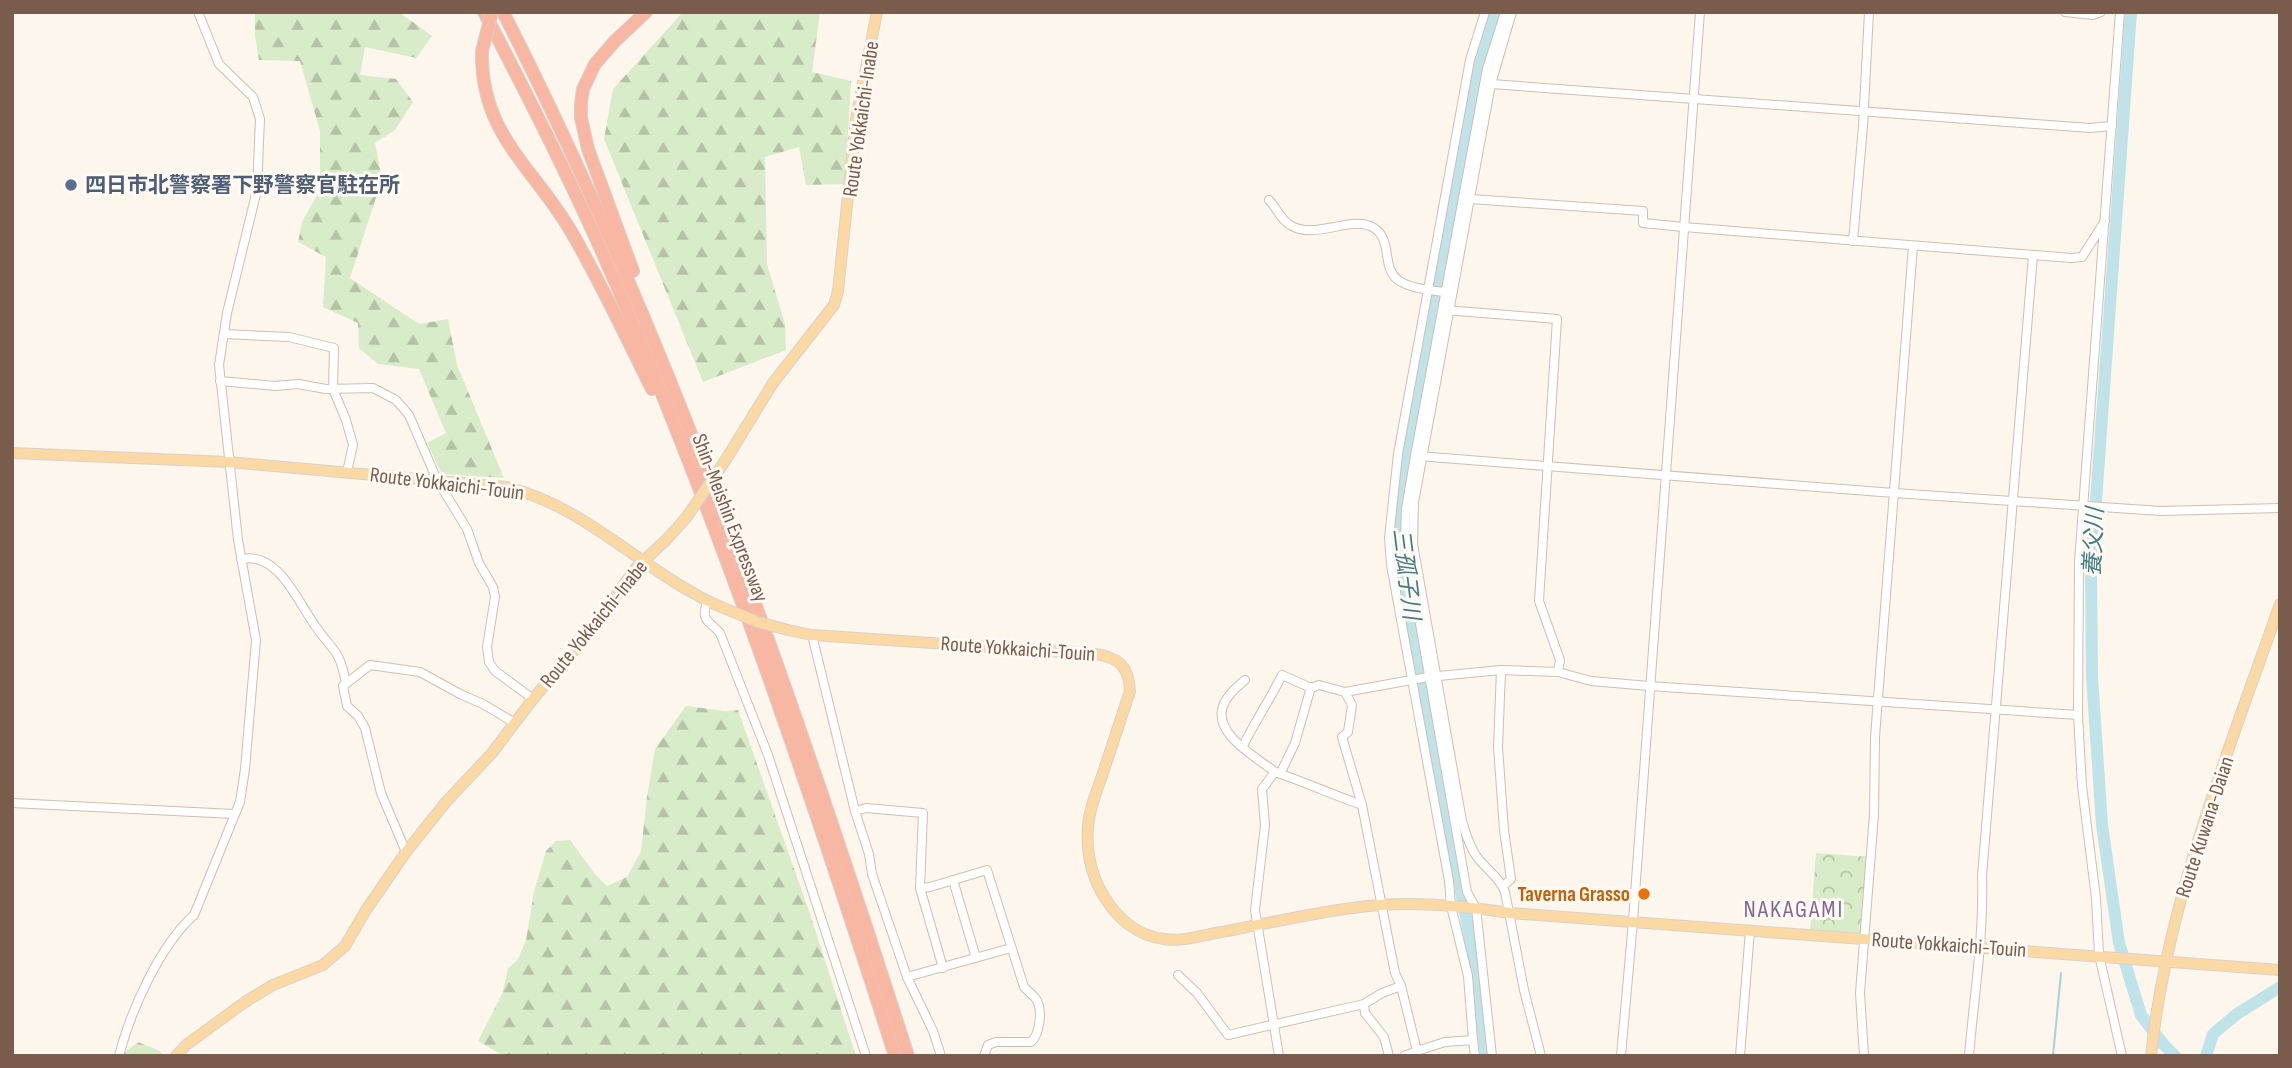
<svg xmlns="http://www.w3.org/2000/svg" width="2292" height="1068" font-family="'Sofia Sans Condensed','Noto Sans JP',sans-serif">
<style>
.forest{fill:url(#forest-firs)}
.park{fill:url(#park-crowns)}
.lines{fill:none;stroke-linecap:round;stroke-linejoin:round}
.stream{stroke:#a5d3da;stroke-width:2}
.river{stroke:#bfe3e8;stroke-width:12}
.minor-casing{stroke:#d1beb0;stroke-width:10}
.major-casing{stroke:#dad1cd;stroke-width:12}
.highway-casing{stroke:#dad1cd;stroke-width:14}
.minor{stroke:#fff;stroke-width:8}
.major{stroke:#fbd9a5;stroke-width:10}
.highway{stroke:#f7b7a3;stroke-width:12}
.major-bridge-casing{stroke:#dad1cd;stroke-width:12;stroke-linecap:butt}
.highway-bridge-casing{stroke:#dad1cd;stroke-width:14;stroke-linecap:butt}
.major-bridge{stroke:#fbd9a5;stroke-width:10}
.highway-bridge{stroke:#f7b7a3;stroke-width:12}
.service-dot{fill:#5c6f8a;stroke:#fffaf3;stroke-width:2.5}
.food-dot{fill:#e8710a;stroke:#fffaf3;stroke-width:2.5}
.labels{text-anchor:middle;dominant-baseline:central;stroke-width:6;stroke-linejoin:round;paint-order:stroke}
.street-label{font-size:21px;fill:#7a5c4d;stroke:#fffaf3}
.service-label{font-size:21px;font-weight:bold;fill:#4e5e75;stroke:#fffaf3;text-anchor:start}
.food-label{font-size:21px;font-weight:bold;fill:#c56008;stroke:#fffaf3;text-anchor:end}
.water-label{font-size:23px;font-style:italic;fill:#437c86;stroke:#fffaf3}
.quarter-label{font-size:24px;letter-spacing:2px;fill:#846695;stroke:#fffaf3}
</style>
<defs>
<pattern id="forest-firs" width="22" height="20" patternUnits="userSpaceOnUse" patternTransform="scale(1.75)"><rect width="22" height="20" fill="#d8ecc9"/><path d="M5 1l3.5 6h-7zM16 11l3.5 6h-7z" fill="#b4c2a5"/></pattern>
<pattern id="park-crowns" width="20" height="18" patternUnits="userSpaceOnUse" patternTransform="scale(1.75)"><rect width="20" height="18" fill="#d8ecc9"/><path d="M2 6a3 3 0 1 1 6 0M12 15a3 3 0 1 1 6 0" fill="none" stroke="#b4c2a5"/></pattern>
</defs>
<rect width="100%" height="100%" fill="#fdf6ec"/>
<g class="forest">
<path d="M255,12H399L432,36L416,58L365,47L360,75L396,79L413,102L395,130L375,143L382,179L350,278L419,324L448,319L457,365L504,478L442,474L427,443L446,433L419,369L378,364L359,348L358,323L323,307L326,257L298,242L302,222L320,190V131L300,61L259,60L255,36Z"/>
<path d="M683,12H820L812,72L851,81L845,184L806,185L799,147L765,157L767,264L785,324L786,350L703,382L604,139L613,89Z"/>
<path d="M686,706L725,711L738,710L809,911L856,1056H504L478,1041L502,994L508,969L518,959L526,940L534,892L546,851L556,841L570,840L595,874L607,886L627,877L641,851L647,797L655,749Z"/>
<path d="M138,1042L160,1051L163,1056H120Z"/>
</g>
<path class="park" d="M1816,853L1869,857L1863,935L1810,931Z"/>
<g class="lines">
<path class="stream" d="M2053,1056L2061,973"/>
<g class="river">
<path d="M2131,12L2091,571L2092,677L2102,825L2119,943L2141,1015L2164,1045L2175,1056"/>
<path d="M1486,1056L1476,969L1422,688L1397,543L1400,486L1475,82L1494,12"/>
<path d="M2206,1056L2213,1034L2237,1014L2280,987"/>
</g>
<defs>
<g id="minor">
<path d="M1512,12L1491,84L1414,502L1413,544L1462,821C1466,834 1469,846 1477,857C1486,869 1500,878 1505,892L1524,990L1541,1056"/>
<path d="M2065,12L2093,15L2101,12"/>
<path d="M2120,12L2079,562L2078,715L2082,786L2096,898L2099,955L2122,1056"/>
<path d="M1491,84L2090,128L2112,126"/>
<path d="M1470,199L1643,211V223L1684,227L2071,258L2082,257L2105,221"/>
<path d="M1269,200C1277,208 1280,219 1290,225C1315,241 1352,214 1374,228C1393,240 1381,267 1398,280C1411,289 1430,290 1445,292"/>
<path d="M1853,241L1863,126L1869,12"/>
<path d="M1445,310L1557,319L1539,601L1560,660L1558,672"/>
<path d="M224,334L289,337L334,348L333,389L346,420L353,445L347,472"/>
<path d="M220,381L275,386L298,384L326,389L373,388L396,400L409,415L437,480L467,529L479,563L493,587L495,597L487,647L489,662L495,671L533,699"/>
<path d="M1418,456L1894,493L2161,511L2280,508"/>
<path d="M241,559C279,551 298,603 316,627C334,653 339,648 346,683"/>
<path d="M707,601C701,623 708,619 720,633L768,755L866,1056"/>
<path d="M812,635L855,811L869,854L872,874L907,977L933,1031L941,1056"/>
<path d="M1501,670L1498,747L1504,830L1511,879L1503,886"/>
<path d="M1245,680C1237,687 1227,695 1223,706C1213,734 1256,757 1275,772"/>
<path d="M1243,746C1255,721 1270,700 1282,675L1311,688L1319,685L1345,692"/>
<path d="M1280,774L1295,743L1311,687"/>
<path d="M12,803L234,814"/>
<path d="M855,811L866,808L923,813L920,888L943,968"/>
<path d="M406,852L381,793L365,728L358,716L347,706L343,686L370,665L420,672L462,695L483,704L515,723"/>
<path d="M953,880L976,958"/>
<path d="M920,888L930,887L987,870L1024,987C1028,991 1033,995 1036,999C1043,1009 1040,1034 1031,1042H996L988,1045L984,1056"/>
<path d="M1178,975L1197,993L1228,1035L1364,1004L1382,993L1401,986"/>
<path d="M907,977L1011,948"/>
<path d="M1364,1004L1365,1013L1384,1037L1389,1056"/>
<path d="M1473,1040L1468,976L1451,906L1449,881L1391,565L1389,538L1398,454L1470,60L1485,12"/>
<path d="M119,1056C130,1012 160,945 194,915L240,802L245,769L256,640L238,540L219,365L227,313L257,190L260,119L253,97L219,64L198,12"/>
<path d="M1279,1056L1255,910L1265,825L1262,789L1275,772C1305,782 1333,795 1362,805"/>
<path d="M1404,1056L1417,1051"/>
<path d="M1475,1056L1473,1040L1445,1042L1417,1051L1401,986L1395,973L1362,805L1342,737L1348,732L1352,705L1345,692L1428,677L1501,670L1558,672L1591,681L1649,686L2078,715"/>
<path d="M1492,1056L1476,908L1467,892L1405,538L1406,509L1415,456L1487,69L1505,12"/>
<path d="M1621,1056L1633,921L1700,12"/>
<path d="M1740,1056L1750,930"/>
<path d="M1864,1056L1860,993L1874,814L1875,737L1913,246"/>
<path d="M1969,1056C1974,996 1984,936 1982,876L2033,255"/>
</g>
<g id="major">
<path d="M12,453L229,462L506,487C589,507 645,574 721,607"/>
<path d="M725,461L773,383L834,305L838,291L856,119L877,12"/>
<path d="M788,630L812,635L1095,654C1119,657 1129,667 1130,691C1121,719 1111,748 1102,776C1096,793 1089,810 1088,827C1086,854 1091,876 1105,898C1118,919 1138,936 1164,939C1180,942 1200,936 1216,933C1261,925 1306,914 1352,908C1404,900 1458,905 1510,913L2280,970"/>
<path d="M176,1056L186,1045L245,1002L273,985L323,965L345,946L366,910L406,852L446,802L492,753L533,699L588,634L635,569L666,540L686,518"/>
<path d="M2151,1056C2167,900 2229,751 2280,604"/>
</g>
<g id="highway">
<path d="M484,12C527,94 569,176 606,261C719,519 809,787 895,1056"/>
<path d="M503,12C673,346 794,700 908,1056"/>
<path d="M482,51C480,135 534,167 572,233C601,283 626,337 652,389"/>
<path d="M633,271L588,149L581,118V103L583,89L595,64L615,41L646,12"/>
</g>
</defs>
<use href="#minor" class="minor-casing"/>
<use href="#major" class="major-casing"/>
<use href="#highway" class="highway-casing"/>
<use href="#minor" class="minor"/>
<use href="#major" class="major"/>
<use href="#highway" class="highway"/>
<defs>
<g id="major-bridge">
<path d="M686,518L725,461"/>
<path d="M721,607L758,622L788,630"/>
</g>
<path id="highway-bridge" d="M482,51L492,12"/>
</defs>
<use href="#major-bridge" class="major-bridge-casing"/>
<use href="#highway-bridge" class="highway-bridge-casing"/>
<use href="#major-bridge" class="major-bridge"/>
<use href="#highway-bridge" class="highway-bridge"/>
</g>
<circle class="service-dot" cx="71" cy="185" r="7"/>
<circle class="food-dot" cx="1644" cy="894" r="7"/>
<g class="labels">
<g class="street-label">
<text transform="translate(861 119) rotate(-82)">Route Yokkaichi-Inabe</text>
<text transform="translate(447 484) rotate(7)">Route Yokkaichi-Touin</text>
<text transform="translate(730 518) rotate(69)">Shin-Meishin Expressway</text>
<text transform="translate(594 624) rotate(-51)">Route Yokkaichi-Inabe</text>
<text transform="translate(1018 649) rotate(4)">Route Yokkaichi-Touin</text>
<text transform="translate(2205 827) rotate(-72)">Route Kuwana-Daian</text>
<text transform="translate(1949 945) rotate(4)">Route Yokkaichi-Touin</text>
</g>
<g class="service-label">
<text x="85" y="185">四日市北警察署下野警察官駐在所</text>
</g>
<g class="food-label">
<text x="1630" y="894">Taverna Grasso</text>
</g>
<g class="water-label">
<text transform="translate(2094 542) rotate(-87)">養父川</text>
<text transform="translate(1406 574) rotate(83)">三孤子川</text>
</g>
<g class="quarter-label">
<text x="1794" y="909">NAKAGAMI</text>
</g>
</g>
<rect width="2292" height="1068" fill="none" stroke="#7a5c4d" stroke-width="28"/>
</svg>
